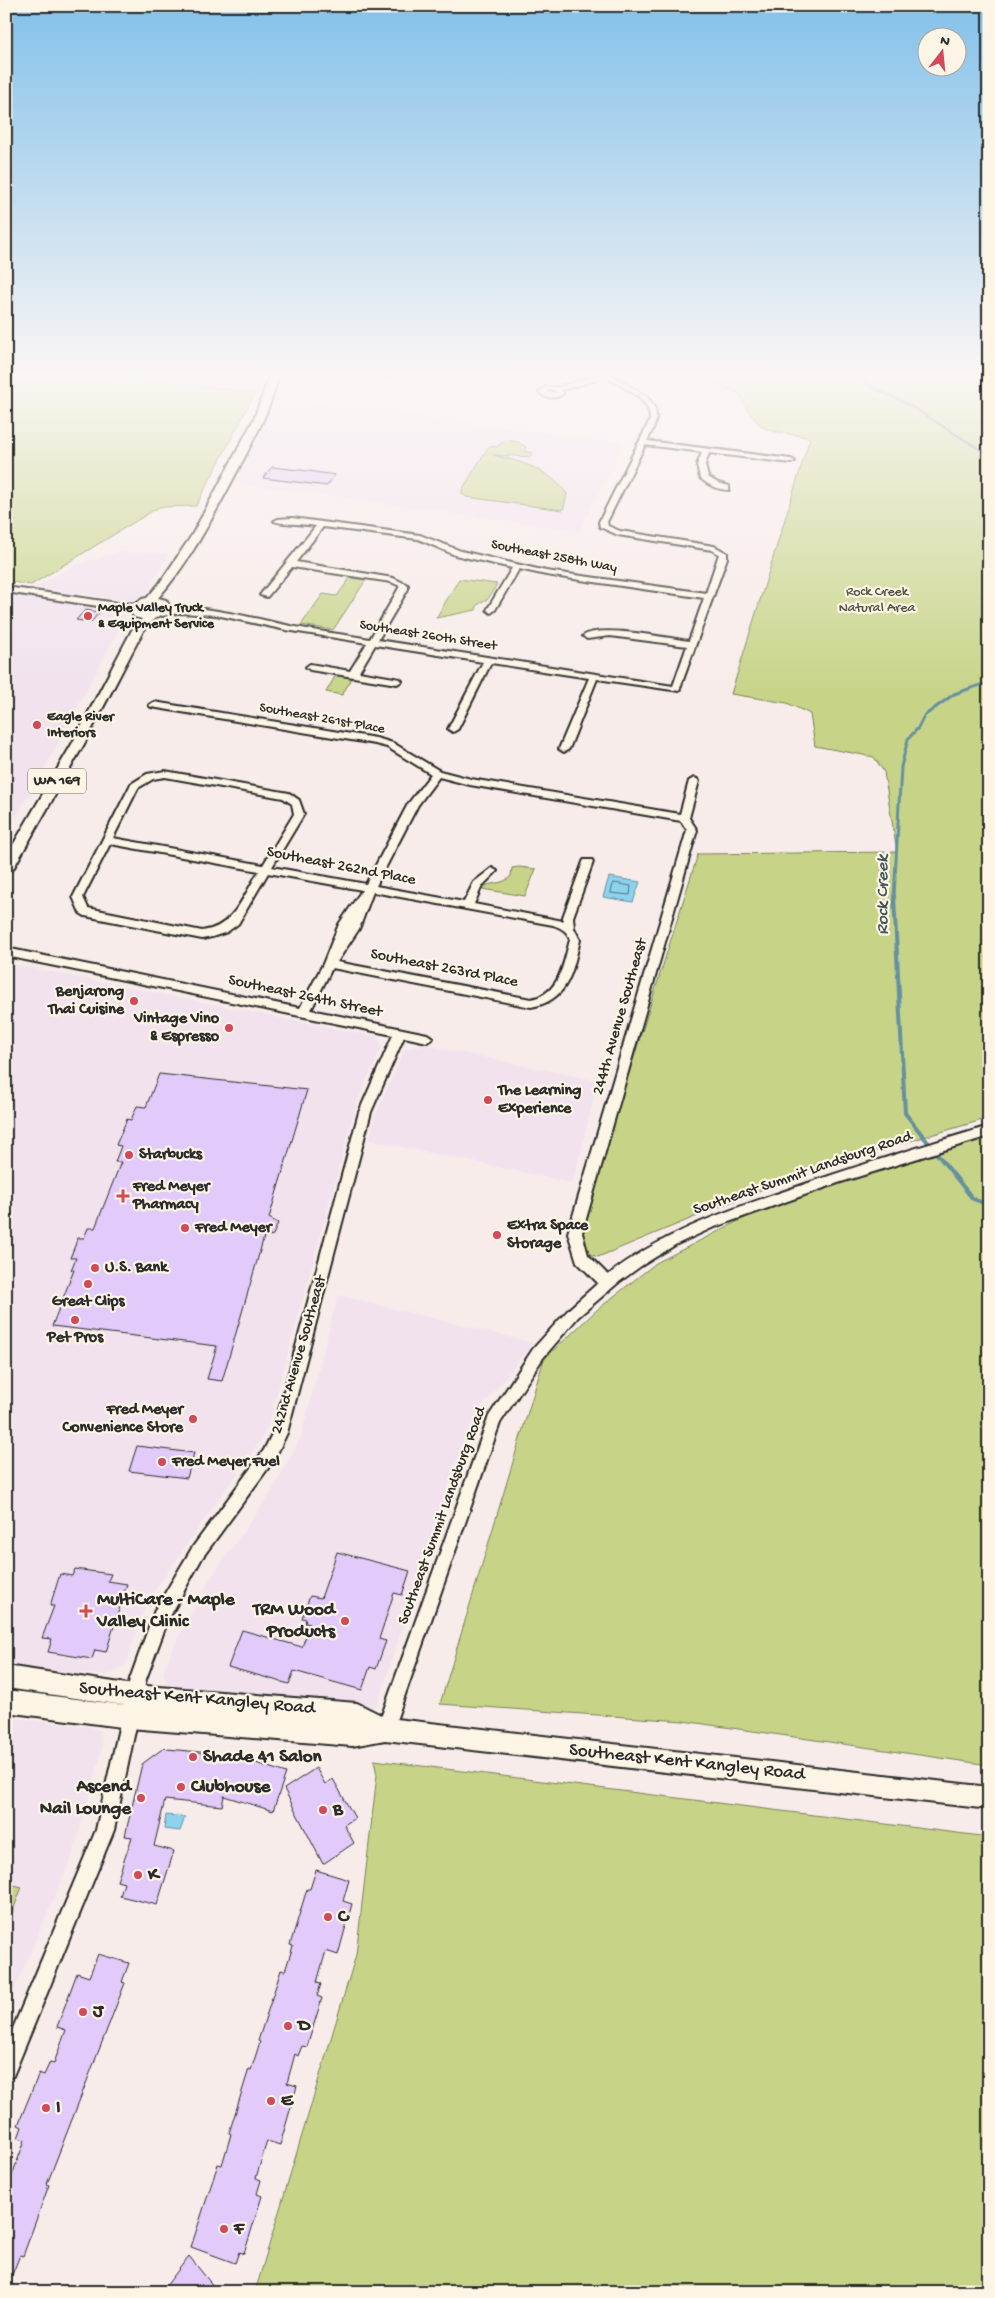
<svg xmlns="http://www.w3.org/2000/svg" width="995" height="2298" font-family="'Gochi Hand',sans-serif">
<style>
.built{fill:#f1e2ee}
.green{fill:#c7d487;stroke:#798059}
.water{fill:#8cd4ee;stroke:#6590a0}
.lines{fill:none;stroke-linecap:round;stroke-linejoin:round}
.shore{stroke:#526f79;stroke-width:1}
.stream-far2{stroke:#6590a0;stroke-width:2.5}
.stream-far1{stroke:#6590a0;stroke-width:3}
.stream{stroke:#6590a0;stroke-width:4}
.building{fill:#e2cafa;stroke:#2b2b2b}
.minor-casing{stroke:#2b2b2b;stroke-width:4}
.major-casing{stroke:#2b2b2b;stroke-width:4}
.minor{fill:#fcf5e5;fill-rule:evenodd}
.major{fill:#fcf5e5;fill-rule:evenodd}
.poi-dot{fill:#d1495b;stroke:#fcf5e5;stroke-width:2}
.labels{text-anchor:middle;dominant-baseline:central;stroke-width:4.5;stroke-linejoin:round;paint-order:stroke}
.far-street-label{font-size:14px;fill:#2b2b2b;stroke:#fcf5e5}
.far-park-label{font-size:14px;fill:#525542;stroke:#fcf5e5}
.far-poi-label{font-size:14px;font-weight:bold;fill:#2b2b2b;stroke:#fcf5e5;text-anchor:start}
.shield{fill:#fcf5e5;stroke:#6a6863;stroke-width:1}
.shield-label{font-size:15px;font-weight:bold;fill:#2b2b2b}
.street-label{font-size:16px;fill:#2b2b2b;stroke:#fcf5e5}
.poi-label{font-size:16px;font-weight:bold;fill:#2b2b2b;stroke:#fcf5e5;text-anchor:start}
.water-label{font-size:18px;font-style:italic;fill:#43555c;stroke:#fcf5e5}
.near-poi-label{font-size:19px;font-weight:bold;fill:#2b2b2b;stroke:#fcf5e5;text-anchor:start}
.near-street-label{font-size:19px;fill:#2b2b2b;stroke:#fcf5e5}
</style>
<rect width="100%" height="100%" fill="#f7ece9"/>
<filter id="ink" filterUnits="userSpaceOnUse"><feTurbulence type="fractalNoise" baseFrequency=".02" numOctaves="2"/><feDisplacementMap in="SourceGraphic" scale="10" xChannelSelector="R" yChannelSelector="G"/><feConvolveMatrix kernelMatrix="1 2 1 2 8 2 1 2 1" color-interpolation-filters="sRGB"/></filter>
<g filter="url(#ink)">
<g class="built">
<path d="M279,398L624,443L579,531L236,483Z"/>
<path d="M117,552L169,553L145,597L136,602L34,588L73,566Z"/>
<path d="M6,593L129,611L32,791L6,832Z"/>
<path d="M6,963L378,1037L382,1046L357,1102L269,1422L262,1438L147,1601L126,1663L112,1674L100,1675L6,1668Z"/>
<path d="M425,1045L598,1081L573,1183L370,1140L374,1118L405,1049Z"/>
<path d="M338,1295L533,1343L476,1414L454,1467L377,1706L169,1689L163,1672L173,1648L209,1581L272,1491L301,1437Z"/>
<path d="M6,1717L92,1727L100,1731L102,1749L73,1854L6,2008Z"/>
</g>
<g class="green">
<path d="M6,372H88L255,393L196,506L159,507L31,585L6,581Z"/>
<path d="M688,372H989V1118L804,1172L598,1257L586,1253L580,1228L698,854L897,852L884,772L874,757L815,746L810,714L787,703L731,694L810,438C768,428 761,439 740,394Z"/>
<path d="M505,440L518,442L526,447L524,451L532,453L530,457L493,455C522,462 549,469 567,494L563,510L466,497L462,494V490L489,446L497,447Z"/>
<path d="M350,578L366,580L333,630L301,625L323,594L337,596Z"/>
<path d="M459,579L497,584L488,599L477,605L476,610L436,618Z"/>
<path d="M336,675L352,678L342,695L326,692Z"/>
<path d="M519,867L536,869L525,896L482,889C490,880 501,887 511,876L512,868Z"/>
<path d="M989,1137V1765L683,1721L440,1704L544,1359L598,1309L656,1263L778,1201Z"/>
<path d="M374,1760L989,1837V2292H255L356,1955L377,1775Z"/>
<path d="M6,1883L22,1887L12,1913L6,1911Z"/>
</g>
<g class="water">
<path d="M609,877L640,882L633,902L603,897Z"/>
<path d="M166,1815L185,1817L180,1831L164,1829Z"/>
</g>
<g class="lines">
<path class="shore" d="M614,883L631,886L630,895L611,893Z"/>
<path class="stream-far2" d="M858,372V377L869,386L904,402L989,455"/>
<path class="stream-far1" d="M894,898L901,767L908,739L918,728L924,716L954,694L989,682"/>
<g class="stream">
<path d="M894,896L905,1113L930,1145"/>
<path d="M937,1154L973,1199L989,1205"/>
</g>
</g>
<g class="building">
<path d="M272,467L308,471L335,475L327,486L263,478Z"/>
<path d="M85,610L100,612L91,622L76,620Z"/>
<path d="M159,1074L307,1090L269,1218L278,1223L273,1235L264,1237L222,1381L207,1379L217,1346L52,1326L74,1270H71L76,1258H70L78,1238H84L88,1228H95L121,1162H115L121,1146L116,1145L127,1119L131,1120L137,1106L146,1107Z"/>
<path d="M137,1446L194,1453L187,1478L129,1471Z"/>
<path d="M337,1552L410,1571L402,1595L394,1593L379,1639L386,1641L376,1669L370,1667L362,1690L294,1671L289,1684L228,1667L242,1630L302,1647L310,1624L305,1623L306,1619L302,1618L310,1596L321,1598Z"/>
<path d="M75,1569L111,1574L108,1581L127,1584L106,1652L95,1650L92,1659L48,1652L52,1639L42,1638L54,1606H50L60,1574L72,1576Z"/>
<path d="M165,1747L167,1749L232,1755L286,1773L273,1811L224,1796L222,1806L165,1800L154,1846L174,1851L157,1905L120,1896L124,1883L117,1881L132,1837L125,1836L142,1764Z"/>
<path d="M316,1768L325,1784L333,1779L355,1818L344,1825L354,1843L323,1864L284,1789Z"/>
<path d="M316,1870L349,1880L343,1901L352,1904L338,1955L326,1951L317,1982L321,1984L317,1996L322,1998L307,2047L302,2046L298,2056L295,2054L287,2083L297,2086L280,2145L267,2141L256,2178L261,2180L257,2194L262,2196L244,2254L239,2252L235,2263L191,2247L218,2164L222,2165L231,2134L229,2133L249,2069L251,2070L260,2042L258,2041L281,1970L285,1971L293,1946L290,1945L307,1889H310Z"/>
<path d="M98,1954L129,1963L122,1982L125,1983L47,2184L49,2185L23,2256L20,2255L6,2290V2177L11,2178L25,2140L18,2138L22,2127L18,2125L39,2073L44,2075L50,2062L54,2063L66,2030L57,2027L77,1973L89,1977Z"/>
<path d="M189,2256L218,2292H171L166,2286Z"/>
</g>
<g class="lines">
<defs>
<g id="minor">
<path d="M377,372L390,374L401,372L391,378L379,376Z"/>
<path d="M599,372H607L647,397C662,413 656,424 647,441L791,459L795,461L791,463L709,453L705,465L708,477L718,483L729,486V490C718,490 708,485 700,478L697,465L702,452L645,445L607,522L608,526L620,531L714,546L727,553V558L679,691L597,679L569,749L564,752L559,749L589,678L491,663L458,729L453,732L448,729L483,662L375,645L359,672L400,679L402,681L397,684L310,670L306,667L310,664L350,671L367,643L286,630L216,615L180,613L162,616L158,613C178,597 260,620 286,625C314,631 342,634 370,639L400,586L391,582L292,567L267,597L260,595L316,526C307,524 278,524 274,521L278,519L292,518L420,535L461,551L546,571L706,593L719,554L712,550L618,535L600,527L599,522L650,420C651,397 623,388 606,377L562,390L563,394C555,399 545,399 539,392L545,387H559L601,374ZM549,390H554L557,393L546,392ZM323,527L418,539L455,555L512,568L487,610L491,613L495,610L519,569L546,575L704,598L689,641C667,638 599,624 583,636L587,639L610,636L687,646L673,686L378,640L408,589V585L393,578L296,562Z"/>
<path d="M6,587L124,604L136,603L140,606L136,609L124,610L6,592Z"/>
<path d="M154,702L376,738L393,743L440,771L471,779L680,814L689,781L694,778L697,779L699,781L689,818L697,830L582,1233L588,1255L608,1275C660,1235 720,1213 782,1192C850,1168 919,1147 989,1126V1136L838,1183L712,1228L675,1245L641,1266L619,1282L578,1317L543,1358L500,1423L393,1729L391,1735L385,1737L379,1735L377,1729L489,1416L533,1349L569,1309L598,1283L577,1262L568,1233L687,830L681,821L470,785L439,777L418,805L376,886L464,902L474,882L492,868L497,871L482,886L474,904L563,921V917L583,862L584,860H592L593,862L573,917L574,928L580,940C572,972 569,1000 531,1007L332,968L311,1010L427,1034L433,1038L427,1042L404,1037L371,1112L287,1433L274,1460L202,1558L168,1620L146,1679L114,1830L13,2076L6,2079V2045L96,1830L130,1679L155,1610L192,1548L264,1450L273,1432L359,1112L393,1035L6,956V948L300,1008L323,964L339,924L362,890L268,873L238,924L227,932L212,937L202,939L85,916L80,913L73,897L131,784L147,774L165,771L289,793L299,800L304,814L272,867L366,884L408,804L431,774L387,747L375,744L151,707L149,705ZM165,777L283,798L292,804L294,814L263,865L113,838L138,788L153,779ZM110,844L259,871C244,895 233,928 202,931L88,908L83,897ZM373,892L553,925C561,928 568,931 570,940C563,964 560,994 531,999L337,962L359,929Z"/>
</g>
<g id="major">
<path d="M271,372H279C272,407 255,437 239,468C215,513 192,559 158,598L166,600L171,609L154,619L143,631L84,744L13,869L6,873V857L72,744L132,630L142,619L134,617L129,609L142,599L147,598L159,584L192,535L254,419ZM148,604L158,605L159,608L152,613L142,612L141,610Z"/>
<path d="M6,1666L134,1685L357,1703L387,1718L989,1787V1809L385,1740L352,1746L129,1728L6,1712V1690L131,1706L6,1688Z"/>
</g>
</defs>
<use href="#minor" class="minor-casing"/>
<use href="#major" class="major-casing"/>
<use href="#minor" class="minor"/>
<use href="#major" class="major"/>
</g>
</g>
<linearGradient id="sky" x2="0" y2="1"><stop stop-color="#83c1ea"/><stop offset="0.54" stop-color="#fbf6f5"/><stop offset="1" stop-color="#fbf6f5" stop-opacity="0"/></linearGradient>
<rect width="995" height="694" fill="url(#sky)"/>
<g class="poi-dot">
<circle cx="88" cy="616" r="5"/>
<circle cx="37" cy="725" r="5"/>
<circle cx="134" cy="1001" r="5"/>
<circle cx="229" cy="1028" r="5"/>
<circle cx="488" cy="1100" r="5"/>
<circle cx="129" cy="1155" r="5"/>
<path d="M120.5 1188.5h5v5h5v5h-5v5h-5v-5h-5v-5h5z"/>
<circle cx="185" cy="1228" r="5"/>
<circle cx="497" cy="1235" r="5"/>
<circle cx="95" cy="1268" r="5"/>
<circle cx="88" cy="1284" r="5"/>
<circle cx="75" cy="1320" r="5"/>
<circle cx="193" cy="1419" r="5"/>
<circle cx="162" cy="1462" r="5"/>
<path d="M83.5 1603.5h5v5h5v5h-5v5h-5v-5h-5v-5h5z"/>
<circle cx="345" cy="1621" r="5"/>
<circle cx="193" cy="1757" r="5"/>
<circle cx="181" cy="1787" r="5"/>
<circle cx="141" cy="1798" r="5"/>
<circle cx="323" cy="1810" r="5"/>
<circle cx="138" cy="1875" r="5"/>
<circle cx="328" cy="1917" r="5"/>
<circle cx="83" cy="2012" r="5"/>
<circle cx="288" cy="2026" r="5"/>
<circle cx="271" cy="2101" r="5"/>
<circle cx="46" cy="2108" r="5"/>
<circle cx="224" cy="2229" r="5"/>
</g>
<g class="labels">
<g class="far-street-label">
<text transform="translate(554 557) rotate(11)">Southeast 258th Way</text>
<text transform="translate(428 636) rotate(9)">Southeast 260th Street</text>
<text transform="translate(322 719) rotate(10)">Southeast 261st Place</text>
</g>
<g class="far-park-label">
<text x="877" y="592">Rock Creek<tspan x="877" dy="16">Natural Area</tspan></text>
</g>
<g class="far-poi-label">
<text x="98" y="608">Maple Valley Truck<tspan x="98" dy="16">&amp; Equipment Service</tspan></text>
<text x="47" y="717">Eagle River<tspan x="47" dy="16">Interiors</tspan></text>
</g>
<rect class="shield" x="28" y="768.5" width="58" height="25" rx="4"/>
<g class="shield-label">
<text x="57" y="781">WA 169</text>
</g>
<g class="street-label">
<text transform="translate(341 867) rotate(11)">Southeast 262nd Place</text>
<text transform="translate(444 969) rotate(11)">Southeast 263rd Place</text>
<text transform="translate(305 997) rotate(12)">Southeast 264th Street</text>
<text transform="translate(621 1017) rotate(-74)">244th Avenue Southeast</text>
<text transform="translate(803 1174) rotate(-19)">Southeast Summit Landsburg Road</text>
<text transform="translate(300 1355) rotate(-74)">242nd Avenue Southeast</text>
<text transform="translate(443 1516) rotate(-70)">Southeast Summit Landsburg Road</text>
</g>
<g class="poi-label">
<text x="124" y="992" text-anchor="end">Benjarong<tspan x="124" dy="18">Thai Cuisine</tspan></text>
<text x="219" y="1019" text-anchor="end">Vintage Vino<tspan x="219" dy="18">&amp; Espresso</tspan></text>
<text x="498" y="1091">The Learning<tspan x="498" dy="18">Experience</tspan></text>
<text x="139" y="1155">Starbucks</text>
<text x="133" y="1187">Fred Meyer<tspan x="133" dy="18">Pharmacy</tspan></text>
<text x="507" y="1226">Extra Space<tspan x="507" dy="18">Storage</tspan></text>
<text x="195" y="1228">Fred Meyer</text>
<text x="105" y="1268">U.S. Bank</text>
<text x="88" y="1302" text-anchor="middle">Great Clips</text>
<text x="75" y="1338" text-anchor="middle">Pet Pros</text>
<text x="183" y="1410" text-anchor="end">Fred Meyer<tspan x="183" dy="18">Convenience Store</tspan></text>
<text x="172" y="1462">Fred Meyer Fuel</text>
</g>
<g class="water-label">
<text transform="translate(883 895) rotate(-90)">Rock Creek</text>
</g>
<g class="near-poi-label">
<text x="97" y="1600">MultiCare - Maple<tspan x="97" dy="22">Valley Clinic</tspan></text>
<text x="335" y="1610" text-anchor="end">TRM Wood<tspan x="335" dy="22">Products</tspan></text>
<text x="203" y="1757">Shade 41 Salon</text>
<text x="131" y="1787" text-anchor="end">Ascend<tspan x="131" dy="22">Nail Lounge</tspan></text>
<text x="191" y="1787">Clubhouse</text>
<text x="333" y="1810">B</text>
<text x="148" y="1875">K</text>
<text x="338" y="1917">C</text>
<text x="93" y="2012">J</text>
<text x="298" y="2026">D</text>
<text x="281" y="2101">E</text>
<text x="56" y="2108">I</text>
<text x="234" y="2229">F</text>
</g>
<g class="near-street-label">
<text transform="translate(197 1699) rotate(5)">Southeast Kent Kangley Road</text>
<text transform="translate(687 1763) rotate(6)">Southeast Kent Kangley Road</text>
</g>
</g>
<rect width="995" height="2298" fill="none" stroke="#fcf5e5" stroke-width="25"/>
<rect x="12" y="12" width="970" height="2273" fill="none" stroke="#2b2b2b" stroke-width="2" filter="url(#ink)"/>
<g transform="translate(942 52) rotate(16)"><circle r="24" fill="#fcf5e5" stroke="#a8a49b"/>
<path d="M0-4L9 19L0 12L-9 19Z" fill="#d1495b"/>
<text y="-8" font-size="14" font-weight="bold" text-anchor="middle" fill="#2b2b2b">N</text>
</g>
</svg>
